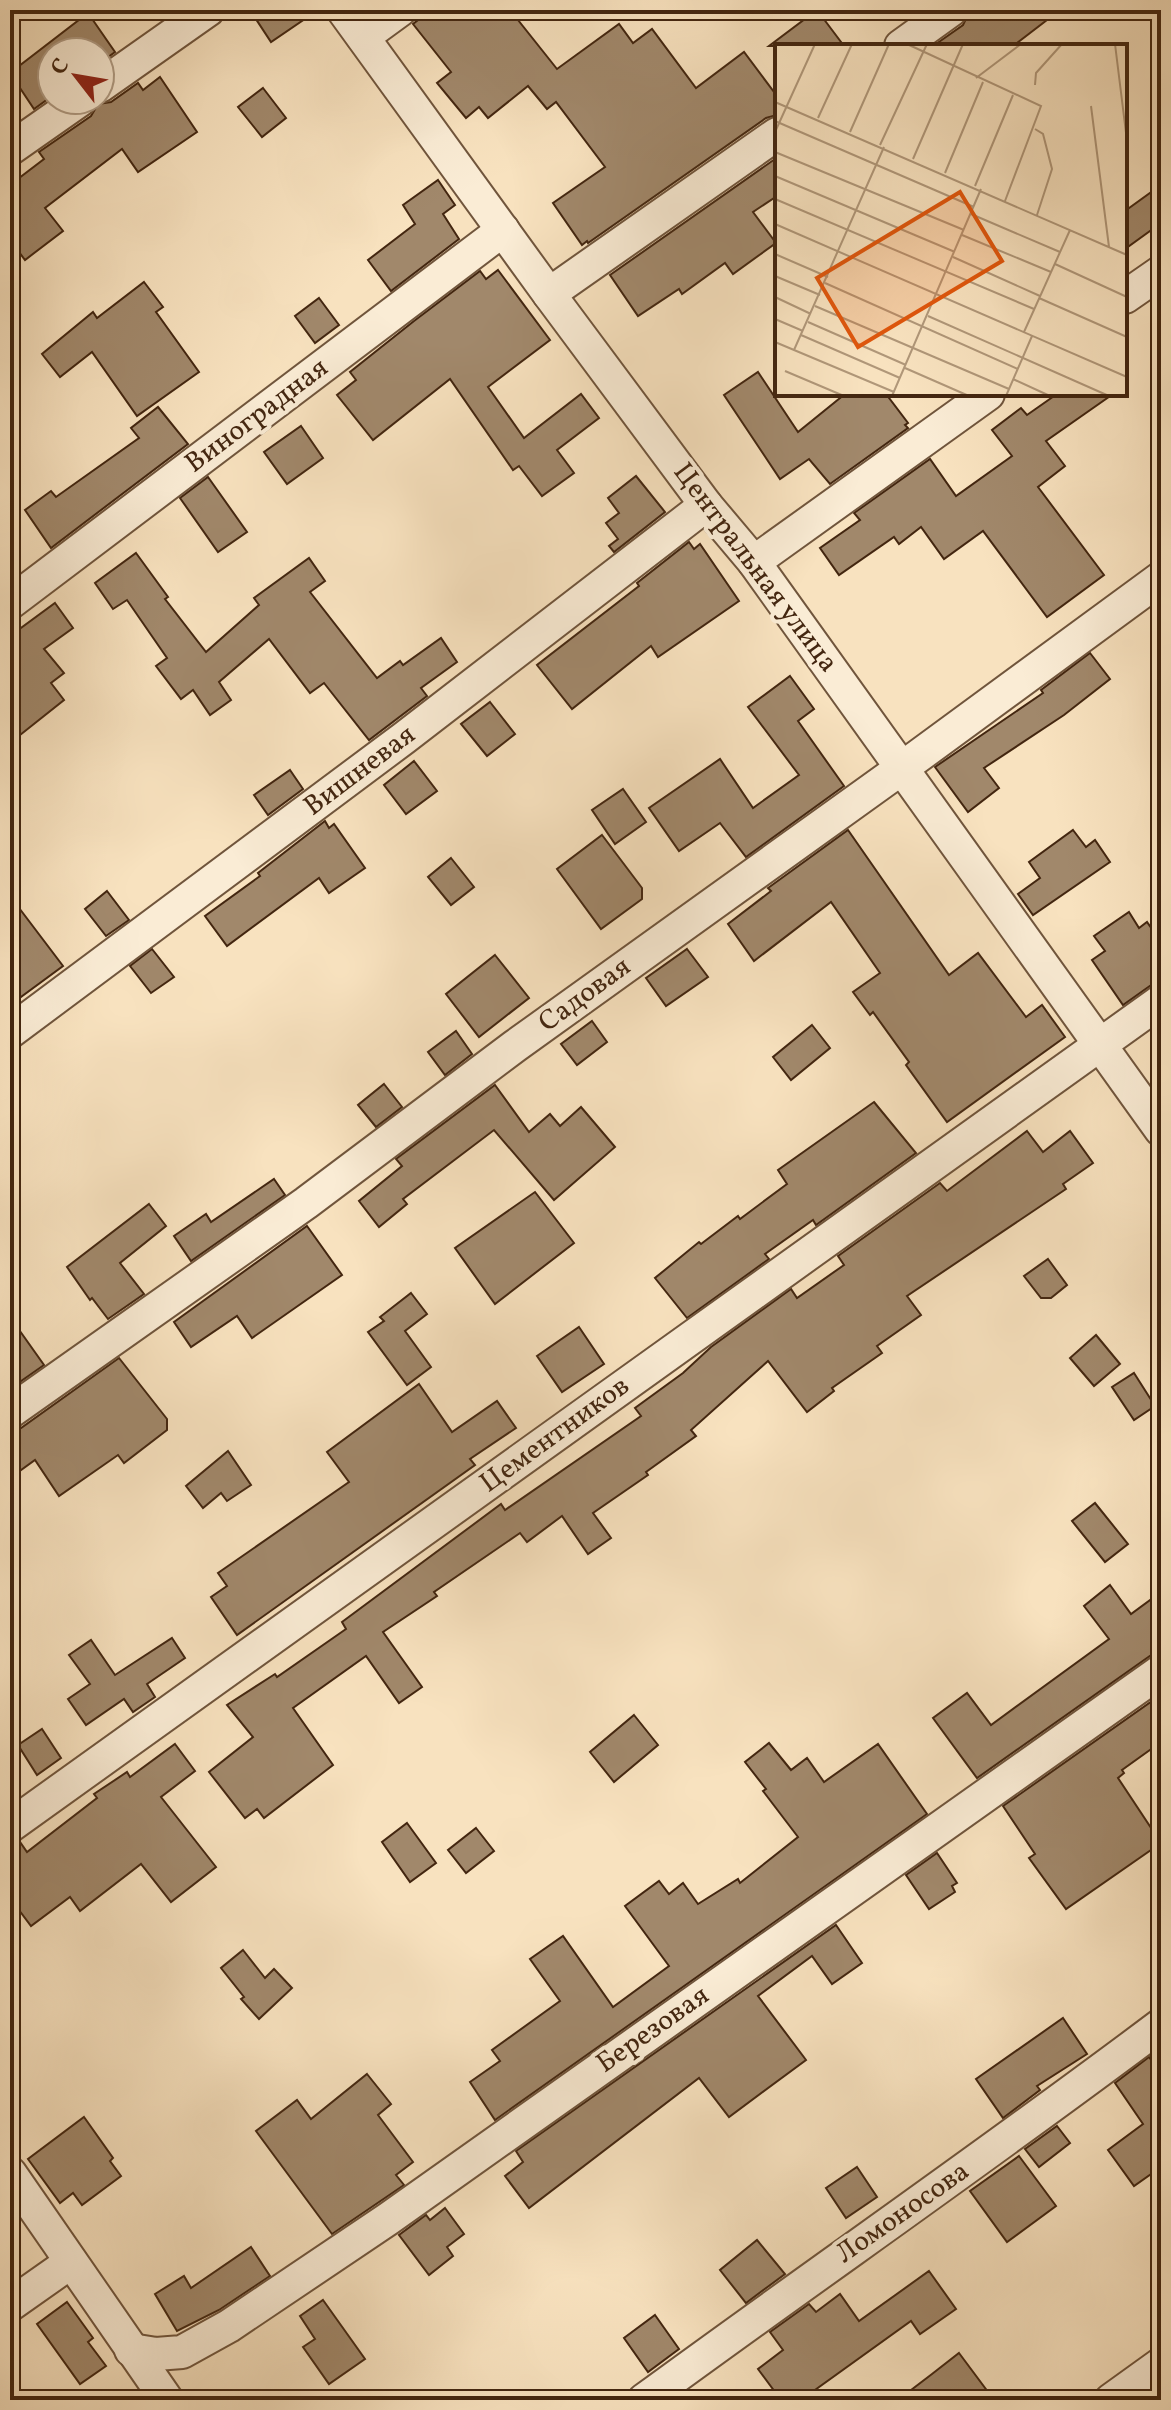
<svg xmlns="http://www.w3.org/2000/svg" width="1171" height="2410" font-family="Vollkorn,serif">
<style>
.building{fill:#a1886b;stroke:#432610;stroke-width:2}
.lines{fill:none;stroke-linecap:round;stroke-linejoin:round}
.minor-casing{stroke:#70553c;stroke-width:36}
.minor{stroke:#faecd5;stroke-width:32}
.labels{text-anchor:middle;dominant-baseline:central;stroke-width:8;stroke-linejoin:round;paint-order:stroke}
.street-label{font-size:28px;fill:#432610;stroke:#faecd5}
.inset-road{fill:none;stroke:#b09779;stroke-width:2}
.view{fill:#e0560c;fill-opacity:0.15;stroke:#e0560c;stroke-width:4}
.inset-edge{fill:none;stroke:#432610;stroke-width:4}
</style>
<rect width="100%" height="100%" fill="#f8e2bf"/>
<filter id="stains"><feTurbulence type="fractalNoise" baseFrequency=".0025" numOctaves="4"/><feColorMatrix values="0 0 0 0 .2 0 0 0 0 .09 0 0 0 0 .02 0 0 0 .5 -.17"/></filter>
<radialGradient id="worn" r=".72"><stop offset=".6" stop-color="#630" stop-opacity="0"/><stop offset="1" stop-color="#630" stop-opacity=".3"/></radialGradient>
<g class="building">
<path d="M250,10H318L271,42Z"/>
<path d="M431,10H510L557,69L619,24L633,43L652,29L696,88L744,52L777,96V115L766,118L588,243L587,241L582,245L553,203L605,167L556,102L547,109L528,86L488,118L479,107L466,118L437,83L451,72L413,24Z"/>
<path d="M817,10L844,46H769Z"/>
<path d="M970,10H1060L1013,46H937L936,44L963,25Z"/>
<path d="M88,13L115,52L100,63V52H52V96L34,109L10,73Z"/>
<path d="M160,77L197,132L138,172L122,149L45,208L63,231L25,260L10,240V185L44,159L39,152L91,116L98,104L111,102L138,83L143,90Z"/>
<path d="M263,88L286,118L262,137L238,107Z"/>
<path d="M775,159L777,196L753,212L776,243L733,274L725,263L682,294L679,289L638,316L610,275Z"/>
<path d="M438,180L455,205L443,214L459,239L391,291L368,260L415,224L403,205Z"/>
<path d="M1161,185V223L1125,249V211Z"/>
<path d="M498,270L550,340L488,387L524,438L581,394L599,418L557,450L574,473L542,496L519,466L513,470L450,379L373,440L337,395L356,380L350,372L414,321L480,271L486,279Z"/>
<path d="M144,282L163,307L156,312L199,372L137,416L92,352L60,377L42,354L93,312L97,318Z"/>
<path d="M319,298L339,325L315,343L295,316Z"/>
<path d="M758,372L798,432L845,394H886L908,423L905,425L908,428L830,484L809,459L780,479L724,395Z"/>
<path d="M1057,394H1113L1046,441L1065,466L1038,487L1104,575L1047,617L983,531L944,559L921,527L899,544L894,537L839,575L820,548L860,520L854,513L930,459L956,496L1012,456L992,430L1021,408L1027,415Z"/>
<path d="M158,407L188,444L51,548L25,510L51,491L56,497L139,438L131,428Z"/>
<path d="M301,426L323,458L287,484L264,452Z"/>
<path d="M636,476L665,512L614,552L609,546L618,539L606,523L619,513L608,498Z"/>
<path d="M208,477L247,532L218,552L180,498Z"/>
<path d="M689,542L694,549L700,544L739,601L658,657L651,646L572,709L537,665L639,586L637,583Z"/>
<path d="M136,553L168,597L165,599L206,652L259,605L254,598L309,558L325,581L310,592L377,678L400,661L403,665L441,638L457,662L421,688L427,696L369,740L324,683L310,693L269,639L219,682L231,700L210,715L193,690L181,699L156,666L167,658L127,600L113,609L95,583Z"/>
<path d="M55,603L73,628L44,649L64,673L51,683L64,700L10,743V636Z"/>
<path d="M1090,653L1110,679L1064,715L984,768L999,788L968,812L935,767L1043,693L1041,690Z"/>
<path d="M790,676L814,709L798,721L844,786L746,857L720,823L679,851L649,808L720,759L753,808L799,775L748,707Z"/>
<path d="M490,702L515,734L487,756L461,724Z"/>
<path d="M414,761L437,791L406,814L384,785Z"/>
<path d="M290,770L303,789L268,815L254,795Z"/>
<path d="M623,789L646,822L615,844L592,810Z"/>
<path d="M325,821L329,828L334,824L365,868L329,893L319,878L227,946L205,916L260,876L258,873Z"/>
<path d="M848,830L949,975L978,953L1026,1017L1042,1005L1065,1037L947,1122L906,1065L909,1062L873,1012L870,1015L853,992L880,973L831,902L754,961L728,924L771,891L768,888Z"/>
<path d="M1073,830L1086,847L1095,840L1110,862L1033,915L1018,894L1040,878L1029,862Z"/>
<path d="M602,835L642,888V899L601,929L557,869Z"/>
<path d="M451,858L474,887L451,905L428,877Z"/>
<path d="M107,891L129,920L106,936L85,909Z"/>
<path d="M10,896L63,966L10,1005Z"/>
<path d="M1129,912L1139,928L1147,922L1161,942V982L1150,986L1123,1005L1092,960L1105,951L1094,936Z"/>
<path d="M152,949L174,977L151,993L130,966Z"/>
<path d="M687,949L708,977L666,1006L646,978Z"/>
<path d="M495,955L529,998L479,1037L446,994Z"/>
<path d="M592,1021L607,1042L577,1065L561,1044Z"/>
<path d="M812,1025L830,1048L791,1080L773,1057Z"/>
<path d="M456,1031L472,1054L445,1075L428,1052Z"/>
<path d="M384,1084L402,1107L376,1127L358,1105Z"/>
<path d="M495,1085L529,1132L550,1114L560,1126L581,1107L615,1147L554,1200L494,1130L403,1199L407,1204L379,1227L359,1201L402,1166L396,1159Z"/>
<path d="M874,1102L916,1153L816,1225L813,1220L765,1254L769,1259L687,1318L655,1278L699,1242L701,1244L738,1216L740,1219L787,1184L778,1170Z"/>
<path d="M1027,1131L1043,1152L1070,1131L1093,1163L1063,1184L1066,1189L907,1296L921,1315L877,1346L882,1353L832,1388L834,1391L807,1412L768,1361L691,1430L696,1436L646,1472L648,1475L593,1513L611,1538L588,1554L562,1516L527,1542L520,1533L434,1592L437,1596L383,1632L422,1687L399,1703L366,1656L293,1708L333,1765L264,1818L257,1809L245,1818L209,1772L253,1737L227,1705L275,1674L277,1677L346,1629L342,1622L501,1504L505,1510L641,1416L635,1408L683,1373L711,1347L791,1289L797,1298L844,1265L838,1256L940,1183L947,1191Z"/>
<path d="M274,1179L285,1195L191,1261L174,1236L206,1214L211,1222Z"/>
<path d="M535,1192L574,1243L495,1304L455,1248Z"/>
<path d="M149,1204L166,1226L120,1263L144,1294L108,1319L92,1298L90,1300L67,1267Z"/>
<path d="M307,1226L342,1275L252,1338L237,1316L191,1347L174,1322Z"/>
<path d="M1048,1259L1067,1285L1051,1298H1041L1024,1276Z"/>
<path d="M411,1293L427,1314L405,1331L431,1367L407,1385L368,1332L384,1321L380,1317Z"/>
<path d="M10,1317L44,1365L14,1386L10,1380Z"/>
<path d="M579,1327L604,1364L562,1392L537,1356Z"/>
<path d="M1096,1335L1120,1364L1094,1386L1070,1358Z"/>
<path d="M119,1358L167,1419V1430L124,1463L118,1455L59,1496L35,1460L10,1478V1431L21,1428Z"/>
<path d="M1134,1373L1155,1406L1134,1420L1112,1387Z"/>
<path d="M419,1384L452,1432L497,1401L516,1428L470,1459L475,1465L237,1635L211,1597L227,1586L218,1573L349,1482L327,1452Z"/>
<path d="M228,1451L251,1485L227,1501L221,1493L203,1508L186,1486Z"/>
<path d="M1095,1503L1128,1544L1105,1562L1072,1521Z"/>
<path d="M1110,1585L1131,1614L1161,1592V1652L1150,1656L977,1778L933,1718L967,1693L991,1725L1109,1639L1084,1606Z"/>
<path d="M172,1638L185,1658L147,1684L155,1697L133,1712L124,1699L86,1725L68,1699L90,1684L69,1655L91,1640L115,1675Z"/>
<path d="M1155,1699L1161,1708V1742L1122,1770L1124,1773L1118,1778L1161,1843L1066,1909L1029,1858L1035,1854L1003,1806Z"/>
<path d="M634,1715L658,1745L614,1782L590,1752Z"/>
<path d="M42,1729L61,1758L37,1775L18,1745Z"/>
<path d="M769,1743L791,1770L807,1758L824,1782L878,1744L927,1814L495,2120L470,2082L500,2061L492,2050L560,2001L530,1959L563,1936L613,2007L669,1966L625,1906L659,1881L669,1894L683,1883L698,1904L738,1879L740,1883L798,1837L763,1791L766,1789L745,1762Z"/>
<path d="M175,1744L195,1771L161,1797L216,1867L171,1902L141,1864L80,1911L70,1897L31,1926L10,1898V1845L20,1842L27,1852L97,1798L94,1794L127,1772L130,1777Z"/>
<path d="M407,1823L436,1863L410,1882L382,1842Z"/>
<path d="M476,1828L494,1851L466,1873L448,1850Z"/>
<path d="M937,1853L957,1883L952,1886L955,1892L929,1909L906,1875Z"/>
<path d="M836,1925L862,1963L832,1984L812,1956L758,1996L806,2060L729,2117L699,2078L529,2208L505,2176L523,2162L516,2151Z"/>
<path d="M243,1950L265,1978L274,1969L292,1988L259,2019L241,1999L244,1997L221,1968Z"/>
<path d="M1063,2018L1087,2054L1037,2086L1040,2090L1003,2118L976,2079Z"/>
<path d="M1149,2057L1161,2074V2167L1134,2186L1108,2150L1143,2124L1115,2083Z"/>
<path d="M367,2074L391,2104L378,2115L413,2162L396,2175L404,2185L332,2234L256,2131L297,2100L311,2119Z"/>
<path d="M84,2117L113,2158L110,2161L121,2176L82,2205L73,2193L60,2203L28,2159Z"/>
<path d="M1057,2126L1070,2143L1039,2167L1025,2149Z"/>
<path d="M1019,2156L1056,2206L1007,2242L970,2191Z"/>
<path d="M857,2167L877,2197L846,2218L826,2188Z"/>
<path d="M445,2208L464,2234L447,2247L453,2256L429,2275L399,2235L426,2215L430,2220Z"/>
<path d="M757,2240L785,2274L746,2303L720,2270Z"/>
<path d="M251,2247L270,2276L219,2310L177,2331L155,2294L184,2276L191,2288Z"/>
<path d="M929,2271L956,2309L920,2334L911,2321L801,2400H781L758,2369L783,2350L770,2332L809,2304L816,2312L840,2294L859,2321Z"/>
<path d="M323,2300L365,2359L329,2384L303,2347L315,2339L300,2316Z"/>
<path d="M67,2302L93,2338L88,2342L106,2366L80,2384L37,2324Z"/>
<path d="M655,2315L679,2349L648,2372L624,2338Z"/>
<path d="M959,2353L994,2400H898L932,2374Z"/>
</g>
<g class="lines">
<defs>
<g id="minor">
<path d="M343,10L549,294L706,505L754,562L1161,1130"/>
<path d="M363,37L400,10"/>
<path d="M901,46L951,10"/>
<path d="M100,86L208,10"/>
<path d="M10,149L80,100"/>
<path d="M549,294L777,134"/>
<path d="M1125,297L1161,272"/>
<path d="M754,562L988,394"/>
<path d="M10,603L503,230"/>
<path d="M10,1032L404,738L706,505"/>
<path d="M10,1412L306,1203L515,1046L902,768L1161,578"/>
<path d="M10,1826L1161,1001"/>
<path d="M10,2173L167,2400"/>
<path d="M10,2305L71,2262"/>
<path d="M131,2350L156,2354L182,2352L229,2326L388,2219L1161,1671"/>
<path d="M644,2400C816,2274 991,2153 1161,2025"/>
<path d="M1111,2400L1161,2364"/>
</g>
</defs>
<use href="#minor" class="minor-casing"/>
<use href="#minor" class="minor"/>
</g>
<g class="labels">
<g class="street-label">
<text transform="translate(257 416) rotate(-37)">Виноградная</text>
<text transform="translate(755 568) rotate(53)">Центральная улица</text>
<text transform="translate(360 771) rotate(-37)">Вишневая</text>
<text transform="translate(585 995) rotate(-36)">Садовая</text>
<text transform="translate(555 1435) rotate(-36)">Цементников</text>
<text transform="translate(653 2030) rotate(-35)">Березовая</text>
<text transform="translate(903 2213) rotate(-35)">Ломоносова</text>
</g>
</g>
<g transform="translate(775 44)">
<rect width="352" height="352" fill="#f8e2bf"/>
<path class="inset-road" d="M132,0L266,62L230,157M340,0L352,97M201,34L246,0M260,41L261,29L287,0M0,58L352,211M316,62L334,203M43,74L77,0M0,77L199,163M260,85L268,90L277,125L262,171M0,88L40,0M75,88L114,0M105,101L152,0M0,108L189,186M138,115L188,0M170,129L208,38M0,132L180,208M200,142L238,51M0,155L259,265M196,170L285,208M0,180L352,333M187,191L276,228M0,210L53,233M178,213L265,252M280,220L352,253M0,232L45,251M50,239L243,325M0,253L36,270M264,254L352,293M40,262L234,345M153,272L334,352M0,275L28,287M33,278L131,321M249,288L295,186M26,291L125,334M0,298L119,348M19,306L109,103M130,324L194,352M10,327L69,352M238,335L275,352M117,352L206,145M231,352L257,292"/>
<path class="view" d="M185,148L227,217L83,303L42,234Z"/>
<rect width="352" height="352" class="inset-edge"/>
</g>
<rect width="1171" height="2410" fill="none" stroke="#f8e2bf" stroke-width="40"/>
<rect x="12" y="12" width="1147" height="2386" fill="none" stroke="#432610" stroke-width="4"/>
<rect x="20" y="20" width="1131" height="2370" fill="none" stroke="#432610" stroke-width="2"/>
<g transform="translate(76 76) rotate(301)"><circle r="38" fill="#faecd5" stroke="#b19d86" stroke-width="2"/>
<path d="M0-6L14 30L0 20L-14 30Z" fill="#8f2418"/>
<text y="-12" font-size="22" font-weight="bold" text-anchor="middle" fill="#432610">С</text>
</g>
<rect width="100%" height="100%" filter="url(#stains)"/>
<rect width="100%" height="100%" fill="url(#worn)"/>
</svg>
